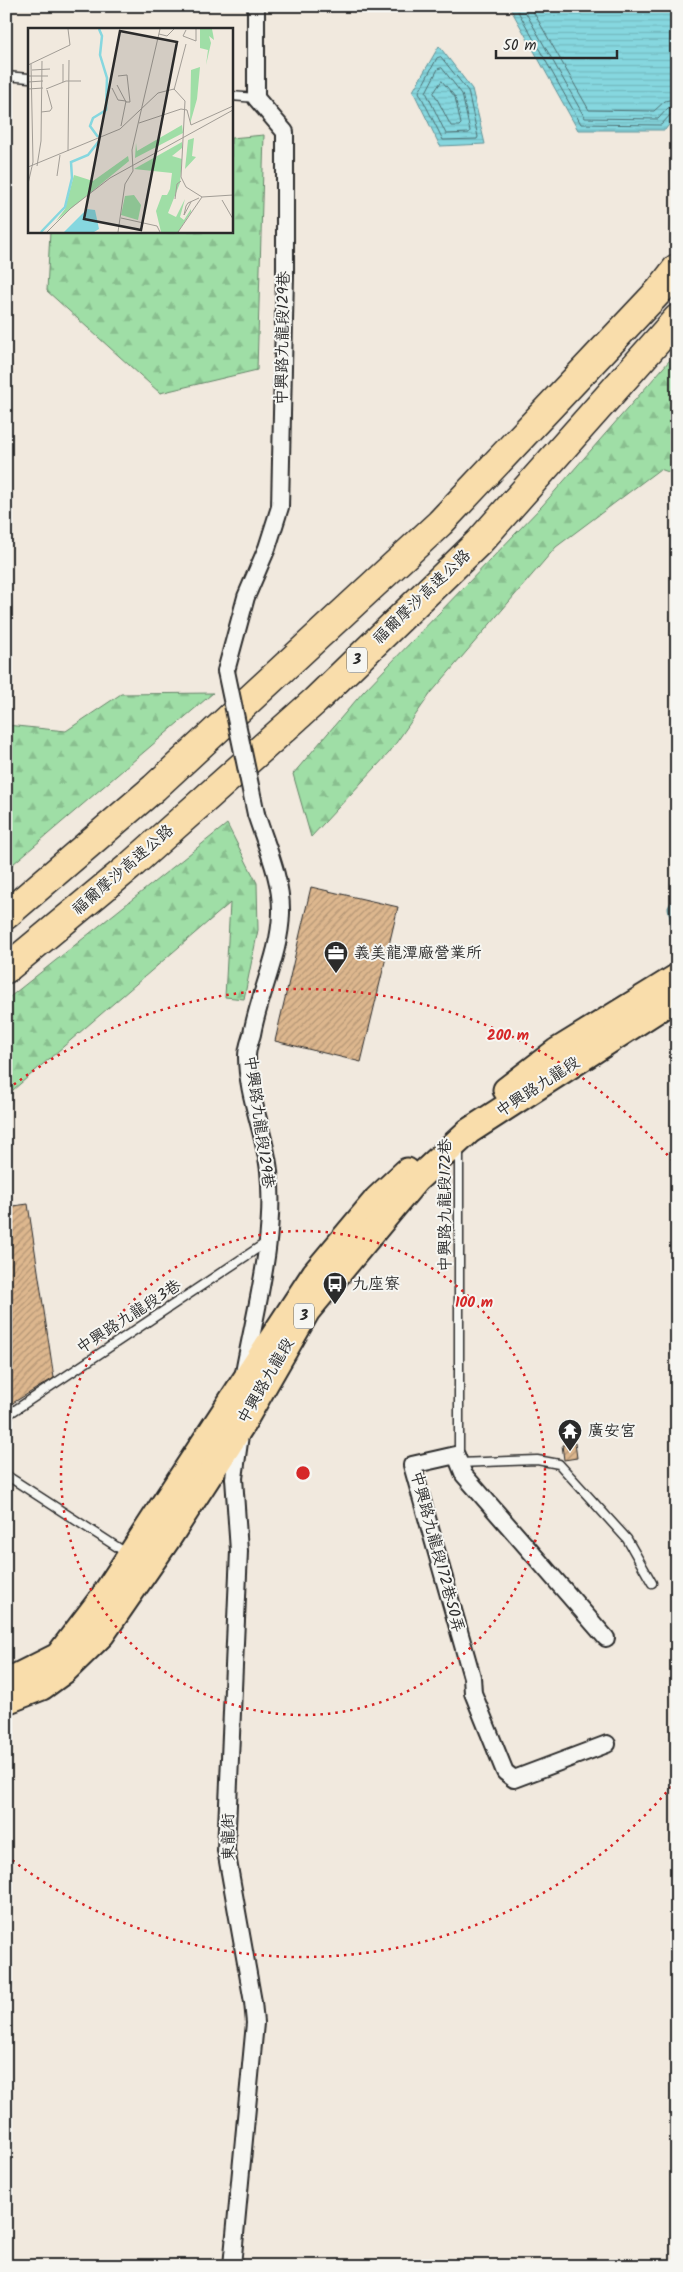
<svg xmlns="http://www.w3.org/2000/svg" width="683" height="2272" font-family="Kalam,'LXGW WenKai TC',sans-serif">
<style>
.forest{fill:url(#forest-firs);stroke:#658468}
.water{fill:url(#water-rules);stroke:#629297}
.lines{fill:none;stroke-linecap:round;stroke-linejoin:round}
.shore{stroke:#4f7073;stroke-width:1}
.stream{stroke:#629297;stroke-width:5}
.building{fill:url(#building-hatch);stroke:#2b2b2b}
.lane-casing{stroke:#2b2b2b;stroke-width:11}
.street-casing{stroke:#2b2b2b;stroke-width:20}
.primary-casing{stroke:#2b2b2b;stroke-width:29}
.highway-casing{stroke:#2b2b2b;stroke-width:31}
.lane{stroke:#f6f6f2;stroke-width:8}
.street{stroke:#f6f6f2;stroke-width:16}
.primary{stroke:#f9ddab;stroke-width:25}
.highway{stroke:#f9ddab;stroke-width:28}
.street-bridge-casing{stroke:#2b2b2b;stroke-width:20;stroke-linecap:butt}
.street-bridge{stroke:#f6f6f2;stroke-width:16}
.ring{fill:none;stroke:#d62828;stroke-width:2.5;stroke-dasharray:2.5 5}
.labels{text-anchor:middle;dominant-baseline:central;stroke-width:4;stroke-linejoin:round;paint-order:stroke}
.shield{fill:#f6f6f2;stroke:#686867;stroke-width:1}
.shield-label{font-size:15px;font-weight:bold;fill:#2b2b2b}
.street-label{font-size:16px;fill:#2b2b2b;stroke:#f6f6f2}
.poi-label{font-size:16px;fill:#2b2b2b;stroke:#f6f6f2;text-anchor:start}
.inset-river{fill:none;stroke:#86d7df;stroke-width:2.5}
.inset-road{fill:none;stroke:#a29d96;stroke-width:1}
.view{fill:#2b2b2b;fill-opacity:0.15;stroke:#2b2b2b;stroke-width:2.5}
.inset-edge{fill:none;stroke:#2b2b2b;stroke-width:2.5}
.centre{fill:#d62828;stroke:#f6f6f2;stroke-width:2.5}
.ring-label{font-size:15px;text-anchor:middle;font-weight:bold;fill:#d62828;stroke:#f6f6f2;stroke-width:4;stroke-linejoin:round;paint-order:stroke}
</style>
<defs>
<pattern id="forest-firs" width="22" height="20" patternUnits="userSpaceOnUse" patternTransform="scale(1.25)"><rect width="22" height="20" fill="#9fdea6"/><path d="M5 1l3.5 6h-7zM16 11l3.5 6h-7z" fill="#89bf8f"/></pattern>
<pattern id="water-rules" width="6" height="5" patternUnits="userSpaceOnUse" patternTransform="scale(1.25)"><rect width="6" height="5" fill="#86d7df"/><path d="M0 2.5h6" fill="none" stroke="#74b9c0"/></pattern>
<pattern id="building-hatch" width="6" height="6" patternUnits="userSpaceOnUse" patternTransform="scale(1.25)"><rect width="6" height="6" fill="#ddb78e"/><path d="M-1 1l2-2M0 6l6-6M5 7l2-2" fill="none" stroke="#b39574"/></pattern>
</defs>
<rect width="100%" height="100%" fill="#f1e9de"/>
<filter id="ink" filterUnits="userSpaceOnUse"><feTurbulence type="fractalNoise" baseFrequency=".02" numOctaves="2"/><feDisplacementMap in="SourceGraphic" scale="10" xChannelSelector="R" yChannelSelector="G"/><feConvolveMatrix kernelMatrix="1 2 1 2 8 2 1 2 1" color-interpolation-filters="sRGB"/></filter>
<g filter="url(#ink)">
<g class="forest">
<path d="M264,135L257,370L160,393L47,291L50,231H231V138Z"/>
<path d="M677,352V475L660,469L556,547L431,693L389,753L311,837L293,774L363,692L542,506Z"/>
<path d="M213,693L6,870V725L66,731L121,694Z"/>
<path d="M227,824L257,883L258,930L244,999L225,997L230,903L6,1096V1000Z"/>
</g>
<g class="water">
<path d="M509,6H677V114L665,130H578Z"/>
<path d="M439,46L472,89L485,144L440,146L413,91Z"/>
</g>
<g class="lines">
<g class="shore">
<path d="M515,6L581,124L661,125L672,113L677,112"/>
<path d="M522,6L585,118L658,119L668,108L677,106"/>
<path d="M530,6L589,110L654,111L665,101L677,98"/>
<path d="M441,57L468,91L478,137L477,139L443,140L419,92L437,58Z"/>
<path d="M442,68L462,94L470,131L469,133L446,134L426,92L438,69Z"/>
<path d="M442,81L455,97L461,124L459,126H451L434,93Z"/>
</g>
<g class="stream">
<path d="M677,896L670,908L677,944"/>
<path d="M677,1315V1320"/>
</g>
</g>
<g class="building">
<path d="M311,887L398,907L361,1062L275,1041Z"/>
<path d="M28,1204L54,1378L6,1407V1207Z"/>
<path d="M575,1443L577,1458L564,1460L562,1445Z"/>
</g>
<g class="lines">
<defs>
<g id="lane">
<path d="M6,76L29,78"/>
<path d="M231,96L256,98"/>
<path d="M459,1148V1463L537,1460L559,1464L627,1539L652,1583"/>
<path d="M6,1416L267,1242"/>
<path d="M6,1475L128,1554"/>
</g>
<g id="street">
<path d="M226,671L246,597L267,548L280,507L285,274V132L256,98V6"/>
<path d="M244,1373C256,1307 276,1238 269,1171C265,1133 247,1095 247,1056C247,1049 250,1041 252,1034C259,994 280,954 281,913C282,880 266,845 256,814"/>
<path d="M606,1638L464,1475L456,1455L412,1465L472,1677L473,1693L505,1772L514,1779L607,1744"/>
<path d="M232,2266L255,2023L253,2002L226,1850L239,1551L234,1478L240,1435"/>
</g>
<g id="primary">
<path d="M506,1090L557,1051L677,977"/>
<path d="M6,1682L58,1656L103,1597L315,1273L377,1199L407,1171"/>
<path d="M6,1701L42,1687L64,1671L102,1634L169,1537L241,1426L307,1311L416,1180L469,1131L677,997"/>
</g>
<g id="highway">
<path d="M6,915L154,788L440,523L660,290L677,268"/>
<path d="M6,969L129,867L315,701L479,542L677,319"/>
</g>
</defs>
<use href="#lane" class="lane-casing"/>
<use href="#street" class="street-casing"/>
<use href="#primary" class="primary-casing"/>
<use href="#highway" class="highway-casing"/>
<use href="#lane" class="lane"/>
<use href="#street" class="street"/>
<use href="#primary" class="primary"/>
<use href="#highway" class="highway"/>
<defs>
<path id="street-bridge" d="M226,671L256,814"/>
</defs>
<use href="#street-bridge" class="street-bridge-casing"/>
<use href="#street-bridge" class="street-bridge"/>
</g>
</g>
<g class="ring">
<circle cx="303" cy="1473" r="242"/>
<path d="M676 1781A484 484 0 0 1 8 1857M8 1089A484 484 0 0 1 676 1165"/>
</g>
<defs>
<symbol id="office-pin" viewBox="-11 -11 22 30"><path d="M0 17L-7.5 6A9.5 9.5 0 1 1 7.5 6Z" fill="#2b2b2b" stroke="#f6f6f2"/><path d="M-6-3h4V-5.5h4V-3h4V5H-6ZM-1-4.5V-3h2v-1.5ZM-6 0V1H6V0Z" fill="#fff"/></symbol>
<symbol id="bus-pin" viewBox="-11 -11 22 30"><path d="M0 17L-7.5 6A9.5 9.5 0 1 1 7.5 6Z" fill="#2b2b2b" stroke="#f6f6f2"/><path d="M-5-6H5V4H4V6H2V4H-2V6H-4V4H-5ZM-3.5-4V0h7V-4ZM-3.5 1.2v1.5H-2V1.2ZM2 1.2v1.5H3.5V1.2Z" fill="#fff"/></symbol>
<symbol id="temple-pin" viewBox="-11 -11 22 30"><path d="M0 17L-7.5 6A9.5 9.5 0 1 1 7.5 6Z" fill="#2b2b2b" stroke="#f6f6f2"/><path d="M0-6L5-2H3V0L6.5 2.5H4V6H1.5V3h-3V6H-4V2.5H-6.5L-3 0V-2H-5Z" fill="#fff"/></symbol>
</defs>
<g fill-rule="evenodd">
<use href="#office-pin" x="322" y="939" width="28" height="38"/>
<use href="#bus-pin" x="321" y="1270" width="28" height="38"/>
<use href="#temple-pin" x="556" y="1417" width="28" height="38"/>
</g>
<g class="labels">
<g class="shield">
<rect x="347" y="647.5" width="20" height="25" rx="4"/>
<rect x="294" y="1303.5" width="20" height="25" rx="4"/>
</g>
<g class="shield-label">
<text x="357" y="660">3</text>
<text x="304" y="1316">3</text>
</g>
<g class="street-label">
<text transform="translate(283 338) rotate(-89)">中興路九龍段129巷</text>
<text transform="translate(422 597) rotate(-44)">福爾摩沙高速公路</text>
<text transform="translate(123 870) rotate(-41)">福爾摩沙高速公路</text>
<text transform="translate(538 1087) rotate(-33)">中興路九龍段</text>
<text transform="translate(259 1122) rotate(82)">中興路九龍段129巷</text>
<text transform="translate(445 1205) rotate(-90)">中興路九龍段172巷</text>
<text transform="translate(129 1317) rotate(-33)">中興路九龍段3巷</text>
<text transform="translate(266 1381) rotate(-60)">中興路九龍段</text>
<text transform="translate(437 1552) rotate(75)">中興路九龍段172巷50弄</text>
<text transform="translate(229 1837) rotate(-91)">東龍街</text>
</g>
<g class="poi-label">
<text x="354" y="953">義美龍潭廠營業所</text>
<text x="352" y="1284">九座寮</text>
<text x="588" y="1431">廣安宮</text>
</g>
</g>
<g transform="translate(28 28)">
<rect width="205" height="205" fill="#f1e9de"/>
<path d="M172,1H184L185,6L186,12L181,8L183,15L178,37L180,22L172,20ZM172,39L169,71L162,96L163,42ZM154,97L155,105L107,130L108,115L109,123ZM166,110L164,128L168,129L157,141L160,112ZM154,114V120L144,128L154,131L152,155L140,185L148,189L157,171L152,189L156,192L163,181V184L150,204H133L128,183L134,167H139L142,161L144,145L106,141ZM100,128L101,133L28,193L37,181L46,147L65,153ZM106,167L113,177L110,192L93,187L97,168Z" fill="#9fdea6"/>
<path d="M59,181L67,182L71,201L66,204H36Z" fill="#86d7df"/>
<path class="inset-river" d="M70,109L62,98L65,90L78,82L79,50L72,27L74,8L71,1M13,204L37,179L44,150L43,134L60,127L71,113"/>
<path class="inset-road" d="M158,2L155,8L168,13V1M131,6L139,8L146,1M35,36V54M0,37L42,17L40,1M4,42L22,41M0,48H20M0,54L15,53M89,57L98,74H102L99,47L90,48M84,60L90,72L98,73L93,98M0,61L15,60M18,61L38,53H53M146,62L158,16M13,84L22,83L24,80L19,62M111,95L153,81L159,82L163,97L205,78M40,123L41,32M9,138L13,113L14,33M0,139L92,101L130,65L146,61L157,73L153,149L158,159L174,169L205,167M29,148L32,127M0,156L5,134L3,36M147,171L149,156L153,153M194,172L205,191M163,174L156,187L158,178L160,175L171,170M93,190L129,198L132,204M19,204L43,180L82,150L205,82M90,204L97,156L105,143L104,122L132,1M150,204L174,169"/>
<path class="view" d="M92,3L149,14L113,202L56,191Z"/>
<rect width="205" height="205" class="inset-edge"/>
</g>
<circle cx="303" cy="1473" r="8" class="centre"/>
<g class="ring-label">
<text x="508" y="1040">200 m</text>
<text x="474" y="1307">100 m</text>
</g>
<rect width="683" height="2272" fill="none" stroke="#f6f6f2" stroke-width="25"/>
<rect x="12" y="12" width="658" height="2247" fill="none" stroke="#2b2b2b" stroke-width="2" filter="url(#ink)"/>
<path d="M496 50v8h121v-8" fill="none" stroke="#2b2b2b" stroke-width="2.5"/>
<text x="503" y="50" font-size="15" fill="#2b2b2b" stroke="#f6f6f2" stroke-width="4" paint-order="stroke">50 m</text>
</svg>
